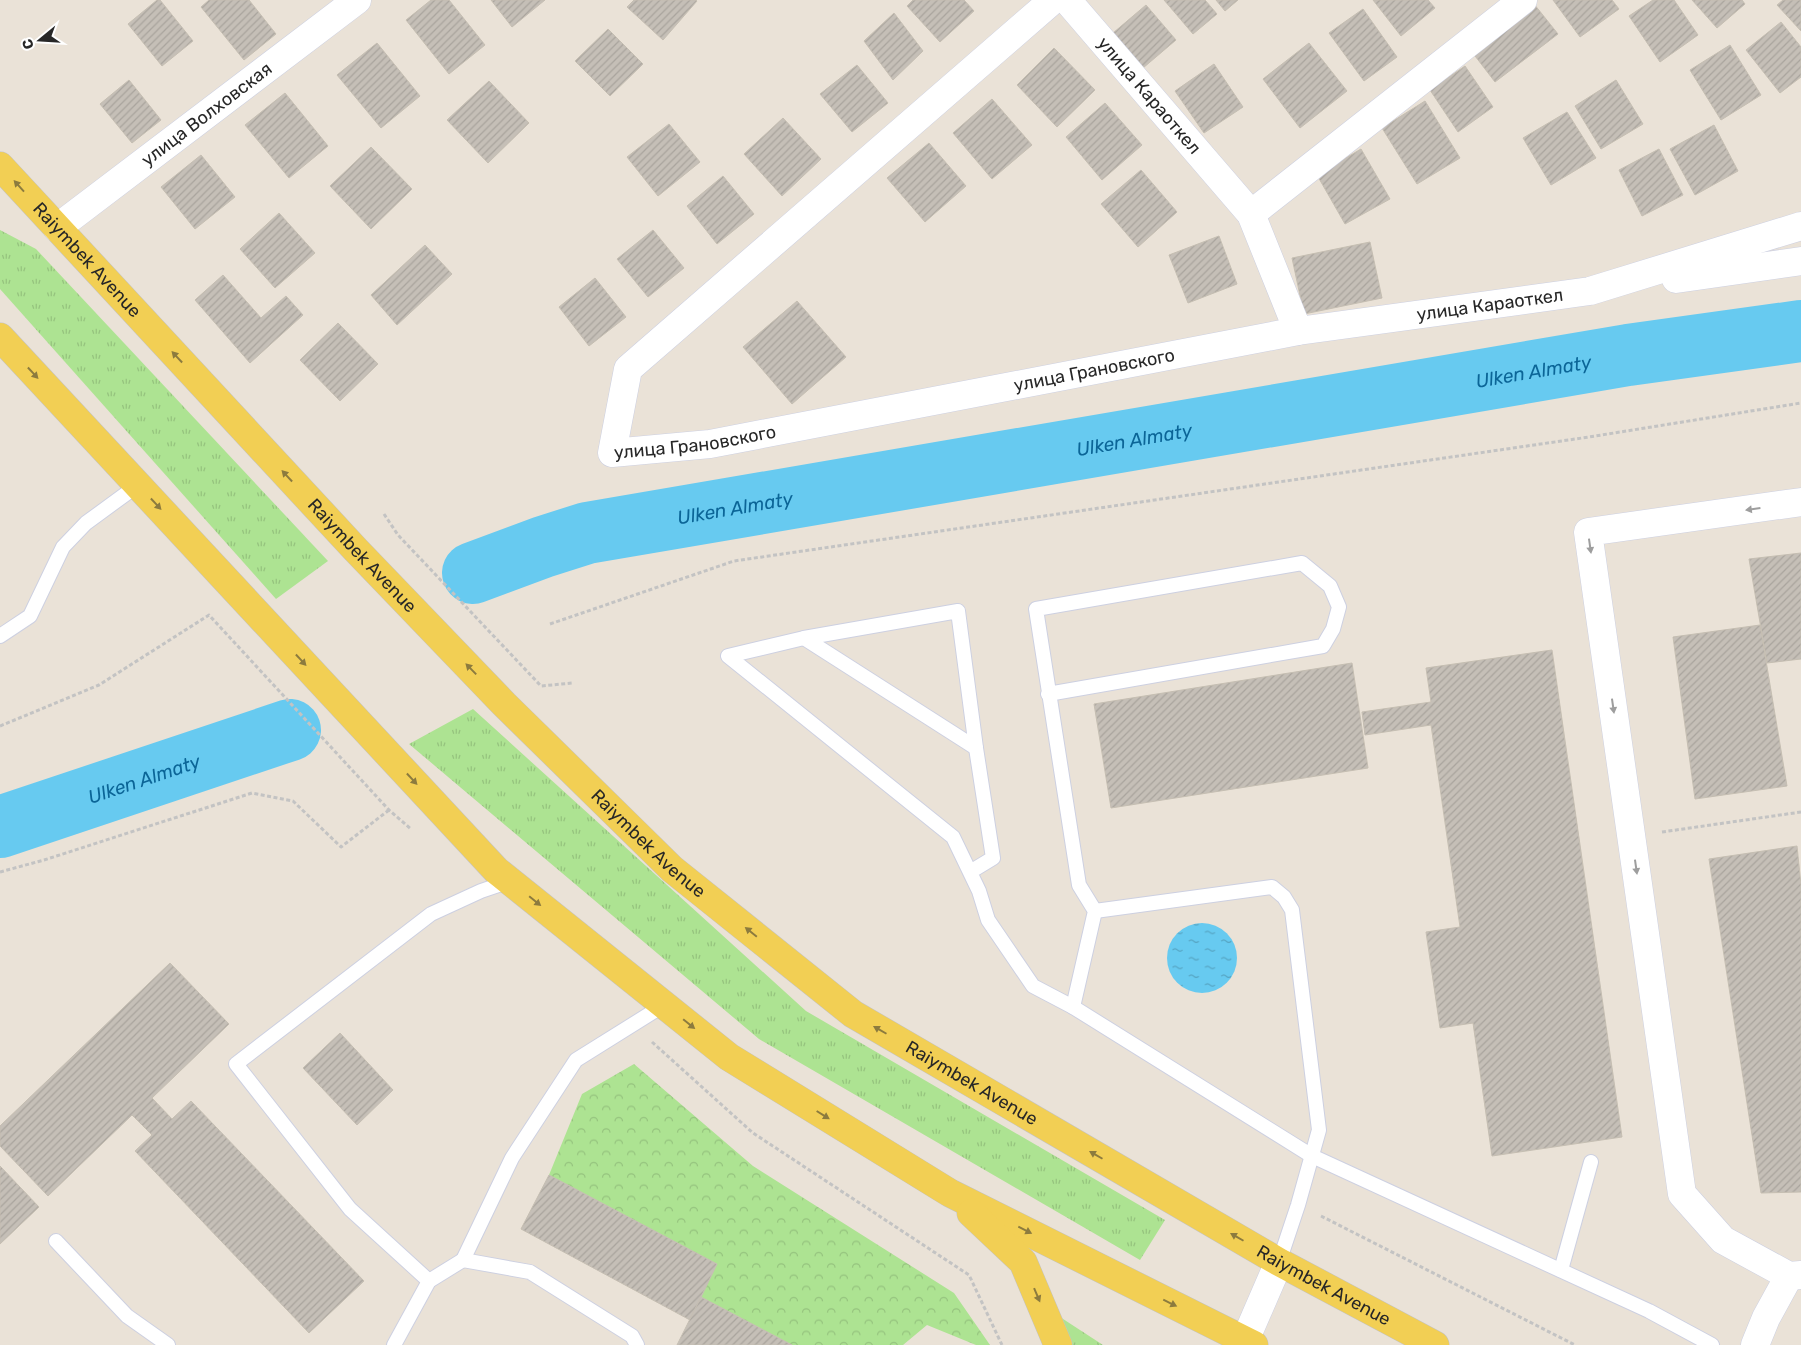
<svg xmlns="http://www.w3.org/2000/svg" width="1801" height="1345" font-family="Rubik,sans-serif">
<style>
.grass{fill:url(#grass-tufts)}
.forest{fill:url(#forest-crowns)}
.water{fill:url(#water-ripples)}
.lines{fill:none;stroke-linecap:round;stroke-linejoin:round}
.river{stroke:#67caf0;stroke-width:62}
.building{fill:url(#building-hatch);stroke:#c5beb2}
.service-casing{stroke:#cdd0e1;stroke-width:16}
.minor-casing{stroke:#cdd0e1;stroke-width:29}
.secondary-casing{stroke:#cdd0e1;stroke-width:29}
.primary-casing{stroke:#c3c3c3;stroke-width:29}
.path{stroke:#c3c3c3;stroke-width:3;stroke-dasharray:4 2.5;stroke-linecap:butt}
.service{stroke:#fff;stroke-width:14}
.minor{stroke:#fff;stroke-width:28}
.secondary{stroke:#fff;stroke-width:28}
.primary{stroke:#f2cf54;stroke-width:28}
.oneway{fill:#8c7b3e}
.oneway2{fill:#9e9e9e}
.labels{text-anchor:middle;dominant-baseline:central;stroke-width:4;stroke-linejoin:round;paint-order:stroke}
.street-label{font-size:18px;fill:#272727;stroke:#fff}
.water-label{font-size:19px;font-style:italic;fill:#0b6597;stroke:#fff}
</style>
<defs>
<pattern id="grass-tufts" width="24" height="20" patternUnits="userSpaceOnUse" patternTransform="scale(1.25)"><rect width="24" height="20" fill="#ade392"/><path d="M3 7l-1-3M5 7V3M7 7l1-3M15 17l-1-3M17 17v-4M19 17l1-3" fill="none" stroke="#95c37e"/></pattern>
<pattern id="forest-crowns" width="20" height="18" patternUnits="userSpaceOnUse" patternTransform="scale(1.25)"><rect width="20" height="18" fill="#ade392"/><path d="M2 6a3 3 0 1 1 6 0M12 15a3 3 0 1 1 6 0" fill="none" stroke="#95c37e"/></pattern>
<pattern id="water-ripples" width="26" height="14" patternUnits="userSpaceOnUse" patternTransform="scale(1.25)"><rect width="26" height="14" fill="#67caf0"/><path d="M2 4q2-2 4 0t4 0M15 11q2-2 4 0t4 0" fill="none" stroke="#55a4c2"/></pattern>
<pattern id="building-hatch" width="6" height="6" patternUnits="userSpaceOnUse" patternTransform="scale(1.25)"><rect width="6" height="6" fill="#c5bfb7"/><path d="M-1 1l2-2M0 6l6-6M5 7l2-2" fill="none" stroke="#a9a49d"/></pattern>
</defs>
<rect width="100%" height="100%" fill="#eae2d7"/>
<g class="grass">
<path d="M0,230L36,249L328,561L276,599L0,289Z"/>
<path d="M473,709L806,1011L1165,1220L1140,1260L759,1039L409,744Z"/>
<path d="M1060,1317L1103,1345H1072Z"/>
</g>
<path class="forest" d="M634,1064L753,1166L954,1293L990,1345H976L927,1325L903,1345H792L701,1297L717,1264L549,1175L582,1094Z"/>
<circle class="water" cx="1202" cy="958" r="35"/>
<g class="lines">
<g class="river">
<path id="s1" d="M473,573L543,547L587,533L1628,355L1801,331"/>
<path id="s2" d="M0,827L290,730"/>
</g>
</g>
<g class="building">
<path d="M157,0H160L193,41L162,66L128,24Z"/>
<path d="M209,0H249L276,34L244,60L201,7Z"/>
<path d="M431,0H449L485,45L449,74L406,20Z"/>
<path d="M491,0H545L512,27Z"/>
<path d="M634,0H696L697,1L663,40L627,7Z"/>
<path d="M913,0H964L974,11L940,42L907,6Z"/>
<path d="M1164,0H1205L1217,14L1193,34Z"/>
<path d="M1216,0H1238L1225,11Z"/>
<path d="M1373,0H1428L1435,8L1401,36Z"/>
<path d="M1553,0H1612L1619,9L1580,37Z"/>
<path d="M1653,0H1674L1698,35L1660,62L1629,16Z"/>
<path d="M1692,0H1742L1745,4L1717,28Z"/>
<path d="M1783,0H1801V31L1777,5Z"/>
<path d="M1534,4L1558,34L1495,82L1472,52Z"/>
<path d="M1146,5L1176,40L1143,68L1113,33Z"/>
<path d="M1363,9L1397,57L1364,81L1329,33Z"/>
<path d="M894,13L923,51L893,80L864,41Z"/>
<path d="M1781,22L1801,47V77L1780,93L1746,50Z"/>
<path d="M608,29L643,64L610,96L575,61Z"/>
<path d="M377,43L420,96L381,128L337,75Z"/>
<path d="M1309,43L1347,91L1300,128L1263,79Z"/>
<path d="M1730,45L1761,95L1721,120L1690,70Z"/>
<path d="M1054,48L1095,90L1057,127L1017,85Z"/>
<path d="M1214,64L1243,107L1204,133L1175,91Z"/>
<path d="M857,65L888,103L852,132L820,94Z"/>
<path d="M1465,66L1493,107L1458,132L1430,90Z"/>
<path d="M129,80L161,120L132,143L100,104Z"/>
<path d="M1616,80L1643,124L1601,149L1575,106Z"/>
<path d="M489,81L529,123L488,163L447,120Z"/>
<path d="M285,93L328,146L289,178L245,125Z"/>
<path d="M992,99L1032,145L992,179L953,133Z"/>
<path d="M1425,101L1460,158L1417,184L1382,128Z"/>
<path d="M1105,103L1142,145L1102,180L1066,137Z"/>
<path d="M1567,112L1596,158L1551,185L1523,138Z"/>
<path d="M783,118L821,159L782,196L744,154Z"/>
<path d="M669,124L700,162L658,196L627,157Z"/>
<path d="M1714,125L1738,171L1695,195L1670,149Z"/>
<path d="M929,143L966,186L925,222L887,178Z"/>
<path d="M371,147L412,189L371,229L330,186Z"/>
<path d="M1361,149L1390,199L1345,224L1317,175Z"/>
<path d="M1659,149L1683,195L1642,216L1619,170Z"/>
<path d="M201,155L235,197L195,229L161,187Z"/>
<path d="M1141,170L1177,212L1138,247L1101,204Z"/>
<path d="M723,176L754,214L717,244L687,206Z"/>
<path d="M279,213L315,253L275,288L240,249Z"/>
<path d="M653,230L684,268L648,297L617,259Z"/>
<path d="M1219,236L1237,284L1188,303L1169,255Z"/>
<path d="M1370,242L1382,298L1304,314L1292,258Z"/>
<path d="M425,245L452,274L397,325L371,295Z"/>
<path d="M223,275L261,318L286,296L303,315L250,363L195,300Z"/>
<path d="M595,278L626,317L589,346L559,307Z"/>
<path d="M797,301L846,357L792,404L743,347Z"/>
<path d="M338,323L378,364L340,401L300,360Z"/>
<path d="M1801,553V659L1767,663L1749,559Z"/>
<path d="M1760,625L1787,786L1695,799L1673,637Z"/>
<path d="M1552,650L1622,1137L1492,1156L1473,1023L1440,1028L1426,932L1460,927L1431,725L1365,735L1362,712L1431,702L1426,668Z"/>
<path d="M1352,663L1368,768L1111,808L1094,704Z"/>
<path d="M1797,846L1801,885V1192L1761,1193L1709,859Z"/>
<path d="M170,963L229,1024L152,1098L172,1119L191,1101L364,1281L309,1333L135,1151L152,1135L132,1115L48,1196L0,1146V1126Z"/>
<path d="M340,1033L393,1090L357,1125L303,1068Z"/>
<path d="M0,1166L39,1207L0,1244Z"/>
<path d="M549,1175L717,1264L690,1320L521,1229Z"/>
<path d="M701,1297L792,1345H677Z"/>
</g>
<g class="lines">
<defs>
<g id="service">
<path d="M0,636L30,616L63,547L86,523L138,485"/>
<path d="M804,638L976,748"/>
<path d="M1048,694L1323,646L1333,629L1339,607L1330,586L1302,563L1036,609L1079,885L1095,911L1073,1007"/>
<path d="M970,872L993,858L976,748L958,611L804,638L728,656L953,837L979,891L988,920L1033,986L1073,1007L1312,1156L1649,1311L1712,1345"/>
<path d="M1095,911L1272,887L1284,897L1292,910L1319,1130L1298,1205L1279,1262"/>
<path d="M56,1241L127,1316L168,1345"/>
<path d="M1561,1270L1591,1162"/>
<path d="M429,1281L350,1209L236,1064L431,914L481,891L510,881"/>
<path d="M394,1345L429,1281L463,1260"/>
<path d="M637,1345L632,1336L530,1272L463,1260L512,1158L576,1060L664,1005"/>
</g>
<g id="minor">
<path id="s3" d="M1053,0L628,369L612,453L710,444L1298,331"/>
<path id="s4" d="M1067,0L1251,214L1298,331L1590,291L1801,226"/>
<path d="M1251,214L1523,0"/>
<path id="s5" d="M57,228L357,0"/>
<path d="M1676,279L1801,261"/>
<path d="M1801,502L1588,532L1682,1194L1723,1240L1789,1276L1801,1275"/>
<path d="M1755,1345L1766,1318L1789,1276"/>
</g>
<path id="secondary" d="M1243,1345L1279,1262"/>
<g id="primary">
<path id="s6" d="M0,166L356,550L504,704L672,869L853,1014L1279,1262L1435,1345"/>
<path d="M0,337L496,870L729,1057L950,1193L1254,1345"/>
<path d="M971,1213L1023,1262L1058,1345"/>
</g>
</defs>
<use href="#service" class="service-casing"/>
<use href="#minor" class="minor-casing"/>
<use href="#secondary" class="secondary-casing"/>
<use href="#primary" class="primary-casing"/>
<g class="path">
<path d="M384,514L398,535L541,686L572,683"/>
<path d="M550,624L734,561L1589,437L1801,403"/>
<path d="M0,726L99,685L209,615L389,810L411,829"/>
<path d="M1662,832L1801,812"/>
<path d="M0,872L44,860L252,793L293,801L341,847L389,810"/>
<path d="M652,1042L753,1133L969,1275L1002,1345"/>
<path d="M1321,1216L1575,1345"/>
</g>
<use href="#service" class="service"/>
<use href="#minor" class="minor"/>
<use href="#secondary" class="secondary"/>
<use href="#primary" class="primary"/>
</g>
<defs><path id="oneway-solid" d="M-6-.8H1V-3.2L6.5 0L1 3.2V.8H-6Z" transform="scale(1.25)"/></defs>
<g class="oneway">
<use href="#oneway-solid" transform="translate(19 186) rotate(-132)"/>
<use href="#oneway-solid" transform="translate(177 357) rotate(-133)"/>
<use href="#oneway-solid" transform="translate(33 373) rotate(47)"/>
<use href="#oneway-solid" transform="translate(287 476) rotate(-133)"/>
<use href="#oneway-solid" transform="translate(156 504) rotate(47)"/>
<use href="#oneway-solid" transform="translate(301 660) rotate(47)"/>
<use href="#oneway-solid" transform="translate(471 669) rotate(-134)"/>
<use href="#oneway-solid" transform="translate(412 779) rotate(47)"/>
<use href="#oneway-solid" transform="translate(535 901) rotate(39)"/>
<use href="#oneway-solid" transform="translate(751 932) rotate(-141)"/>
<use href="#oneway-solid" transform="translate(689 1024) rotate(39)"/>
<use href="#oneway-solid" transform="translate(880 1030) rotate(-150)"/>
<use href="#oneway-solid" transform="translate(823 1115) rotate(32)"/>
<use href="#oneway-solid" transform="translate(1096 1155) rotate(-150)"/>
<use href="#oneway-solid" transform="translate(1025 1230) rotate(27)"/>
<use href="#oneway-solid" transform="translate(1237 1237) rotate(-150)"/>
<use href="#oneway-solid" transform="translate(1037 1295) rotate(67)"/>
<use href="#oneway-solid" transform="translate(1170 1303) rotate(26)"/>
</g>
<g class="oneway2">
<use href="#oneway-solid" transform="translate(1753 509) rotate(172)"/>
<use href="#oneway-solid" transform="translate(1590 546) rotate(82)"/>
<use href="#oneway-solid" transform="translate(1613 706) rotate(82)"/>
<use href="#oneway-solid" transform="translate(1636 867) rotate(82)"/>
</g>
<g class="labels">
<g class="street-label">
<text stroke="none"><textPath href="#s4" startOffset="126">улица Караоткел</textPath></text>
<text stroke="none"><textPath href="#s5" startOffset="188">улица Волховская</textPath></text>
<text stroke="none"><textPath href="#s6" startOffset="128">Raiymbek Avenue</textPath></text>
<text stroke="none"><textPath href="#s4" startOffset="602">улица Караоткел</textPath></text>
<text stroke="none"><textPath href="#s3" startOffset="1138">улица Грановского</textPath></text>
<text stroke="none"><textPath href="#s3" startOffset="732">улица Грановского</textPath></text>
<text stroke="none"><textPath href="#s6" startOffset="532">Raiymbek Avenue</textPath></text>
<text stroke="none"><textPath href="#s6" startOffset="938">Raiymbek Avenue</textPath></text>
<text stroke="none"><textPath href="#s6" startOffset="1342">Raiymbek Avenue</textPath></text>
<text stroke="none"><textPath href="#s6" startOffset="1748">Raiymbek Avenue</textPath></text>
</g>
<g class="water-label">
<text stroke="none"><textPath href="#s1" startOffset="1081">Ulken Almaty</textPath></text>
<text stroke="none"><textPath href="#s1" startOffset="676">Ulken Almaty</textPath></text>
<text stroke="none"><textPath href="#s1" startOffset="271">Ulken Almaty</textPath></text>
<text stroke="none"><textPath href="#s2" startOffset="152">Ulken Almaty</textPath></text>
</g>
</g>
<g transform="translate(40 40) rotate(252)" stroke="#ffffff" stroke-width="4" paint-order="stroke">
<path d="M0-4L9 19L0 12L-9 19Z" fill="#272727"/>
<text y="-8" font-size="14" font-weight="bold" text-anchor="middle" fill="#272727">С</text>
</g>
</svg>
